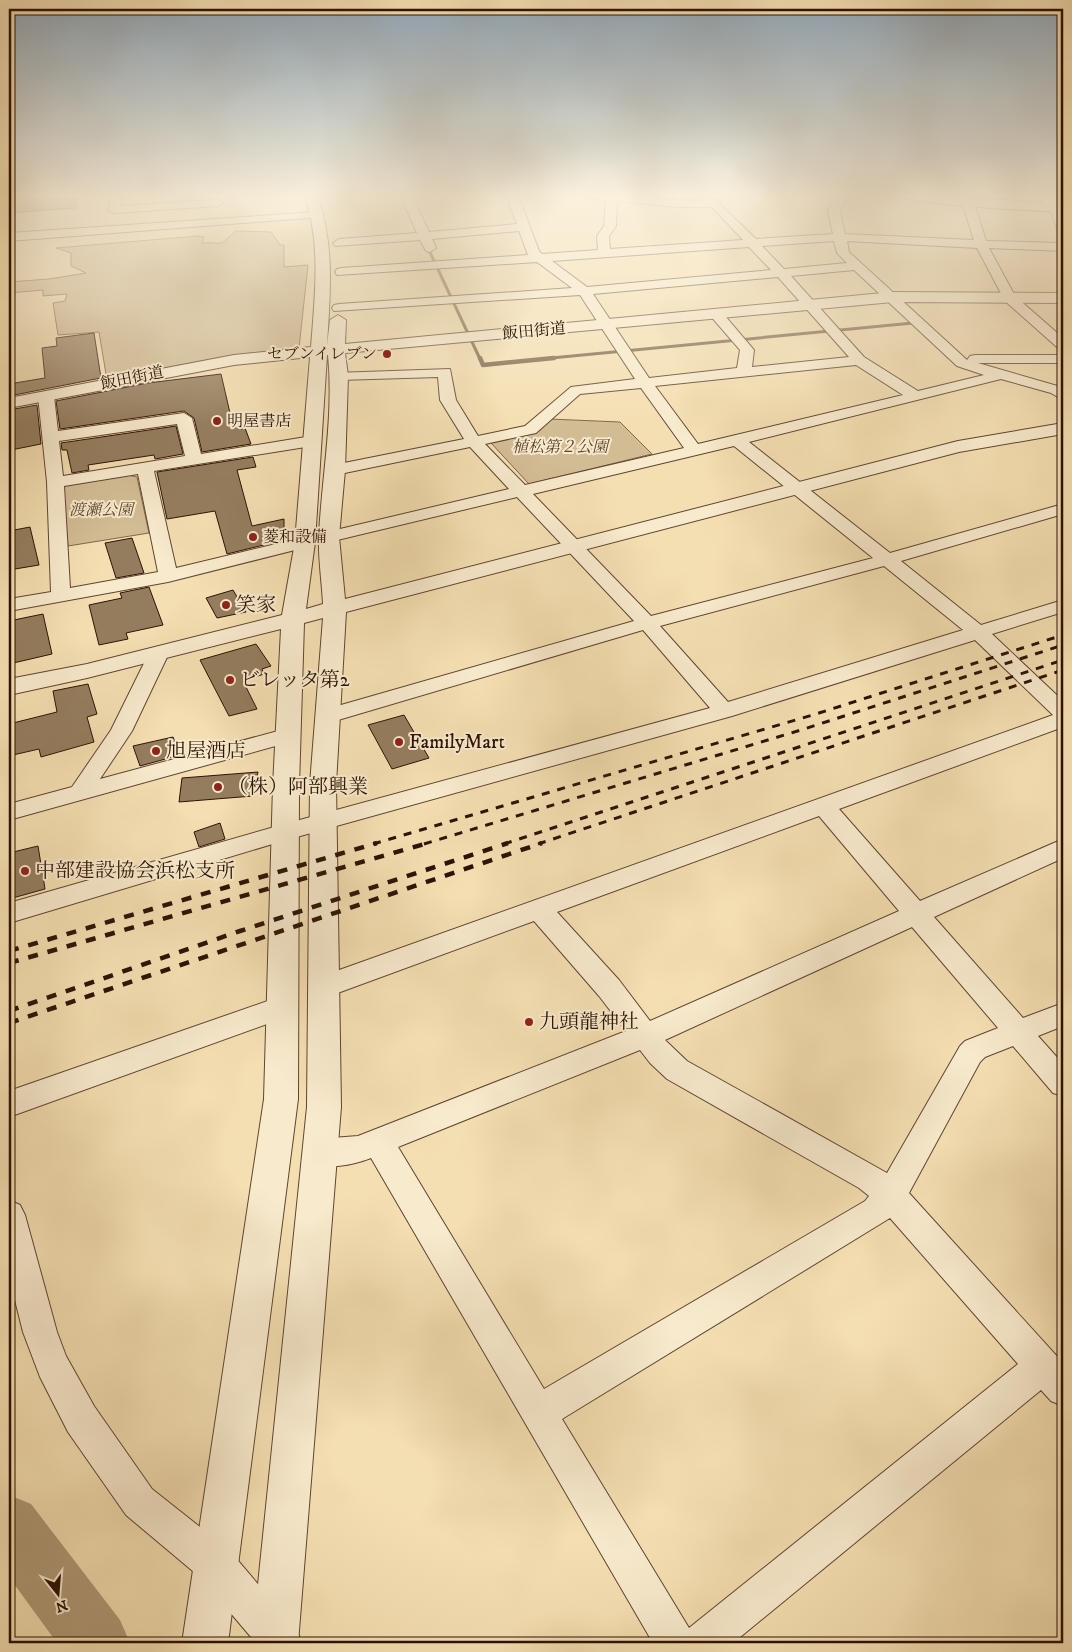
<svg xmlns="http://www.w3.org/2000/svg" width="1072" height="1652" font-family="'IM FELL DW Pica','Noto Serif JP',serif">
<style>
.green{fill:#d2bc94;stroke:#80674c}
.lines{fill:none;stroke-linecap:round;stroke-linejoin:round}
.stream-far1{stroke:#7c6349;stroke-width:3}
.stream{stroke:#7c6349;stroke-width:4.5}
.river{fill:#b09977;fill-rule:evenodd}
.building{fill:#947d5e;stroke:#2d1204}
.minor-casing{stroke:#5f4530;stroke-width:2}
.tertiary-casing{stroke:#5f4530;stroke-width:2}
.trunk-casing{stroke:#2d1204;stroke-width:2}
.minor{fill:#f8eacd;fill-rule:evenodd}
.tertiary{fill:#f8eacd;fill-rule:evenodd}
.trunk{fill:#f4dfb2;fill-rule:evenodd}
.rail-far1{stroke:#2d1204;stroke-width:3;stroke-dasharray:8 8;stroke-linecap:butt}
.rail{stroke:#2d1204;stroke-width:4.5;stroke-dasharray:10 10;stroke-linecap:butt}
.poi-dot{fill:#8f2418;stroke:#f8eacd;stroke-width:2}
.labels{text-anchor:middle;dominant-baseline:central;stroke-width:4;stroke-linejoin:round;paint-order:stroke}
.far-street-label{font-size:16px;fill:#2d1204;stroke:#f8eacd}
.far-poi-label{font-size:16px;fill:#2d1204;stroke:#f8eacd;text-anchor:start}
.far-park-label{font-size:16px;font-style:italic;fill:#5f452f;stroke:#f8eacd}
.poi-label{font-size:20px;fill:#2d1204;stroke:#f8eacd;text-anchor:start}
</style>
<rect width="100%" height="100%" fill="#f4dfb2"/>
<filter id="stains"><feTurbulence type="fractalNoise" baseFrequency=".004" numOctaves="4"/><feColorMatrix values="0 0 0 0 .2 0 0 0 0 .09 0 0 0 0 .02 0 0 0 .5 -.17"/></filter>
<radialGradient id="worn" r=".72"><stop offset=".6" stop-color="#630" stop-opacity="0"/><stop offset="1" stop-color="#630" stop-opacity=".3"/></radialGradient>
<g class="green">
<path d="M236,231L271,232L280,245H284V267L308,265L299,348L208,360L107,380L99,332L58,335L53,303L65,301L67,294L43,296V290L9,293V282L49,279L86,273L71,266V253L56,248L198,236L204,237L202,243H222Z"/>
<path d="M549,419L620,422L652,454L529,484L491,443L536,432Z"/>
<path d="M128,475L137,477L149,533L68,546L63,488L69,484Z"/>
</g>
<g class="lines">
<g class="stream-far1">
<path d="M427,246L480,359"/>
<path d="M541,359L913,323L918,327"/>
</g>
<path class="stream" d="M480,358L483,365L554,358"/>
<path class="river" d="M9,1495L31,1504L120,1620L130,1643H57L9,1577Z"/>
</g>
<g class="building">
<path d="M76,195V208L9,213V196Z"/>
<path d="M94,333L101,378L9,396V384L45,378L42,348L57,346L56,338Z"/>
<path d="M221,374L230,413L237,412L241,429L245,428L251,444L202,452L194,418L184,411L60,429L56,401L148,383Z"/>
<path d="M37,405L41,444L11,450L9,439V410Z"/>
<path d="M176,426L183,454L155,459L154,455L88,465L89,470L72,473L67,450H62L61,443Z"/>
<path d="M253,457L256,467L237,470L252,526L284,519V540L227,554L215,511L167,519L157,472Z"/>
<path d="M30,527L39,565L9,570V531Z"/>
<path d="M132,538L144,573L116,578L105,543Z"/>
<path d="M149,587L163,625L126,633L128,639L99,645L89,605L122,598L120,593Z"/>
<path d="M233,590L246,612L217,618L206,598Z"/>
<path d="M43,614L52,654L9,664V621Z"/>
<path d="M256,644L271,666L262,669L264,674L243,681L257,709L229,716L200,660Z"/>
<path d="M88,684L97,714L87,717L94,742L41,757L39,749L13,755L9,724L57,712L53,691Z"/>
<path d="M404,715L429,758L392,769L368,725Z"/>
<path d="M173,737L180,755L140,766L133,746Z"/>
<path d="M258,772L253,796L179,802L182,778Z"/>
<path d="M220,823L225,839L199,847L194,832Z"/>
<path d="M38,846L45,889L9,899V853Z"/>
</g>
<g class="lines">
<defs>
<g id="minor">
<path d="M111,195H123L120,206L217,200L223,203L217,206L114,213L108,210Z"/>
<path d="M400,195H412L429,232L517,224L506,195H518L539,251L542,254L598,250L597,236L604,226L606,200L589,198L583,195C624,195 663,201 703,201L697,195H710L756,239L833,234L828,211L836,195H848L840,211L845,234L974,240L962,202L968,199L974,202L986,241L1063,243V251L989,248L1015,296L1063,338V349L1058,348L1005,301L977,248L847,241L849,252L967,360L970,356L975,355H1063V363H978L1061,387L1063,400L1051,393L1001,379L749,442L890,553L1063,504V514L901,561L981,625L1063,600V612L992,634L1063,701V727L839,809L920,901L1063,839V858L934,917L1023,1018L1063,1003V1026L1038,1036L1063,1064V1096L1053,1093L1013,1046L985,1057L980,1062L909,1193L1063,1363V1406L1051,1401L1041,1390L733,1643H653L371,1158C353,1165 327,1170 308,1163L304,1153L308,1143L319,1139L358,1136L626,1031L599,996L534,921L324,998L314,995L311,987L314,979L1053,715L975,640L732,716L286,840L9,923V903L285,824L710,708L643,630L328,723L320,721L317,716L320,711L634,621L517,497L329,542L323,541L320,537L323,533L509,489L470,447L335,475L329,474L327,470L329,466L464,439L440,400L438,377L339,380L334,379L332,376L334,373L450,369L456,400L478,436L525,426L571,387L635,379L580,295L334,311L332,308L334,305L339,304L572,288L537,262L337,275L335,272L337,269L341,268L528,255L519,231L432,239L436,248L430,252L426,251L420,240L335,246L333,243L339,239L417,233ZM617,201L677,207H712L743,240L610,249L609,236L616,226ZM834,241L837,253L847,263L784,269L762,246ZM749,247L771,270L587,287L552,261ZM854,270L957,366L984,375L918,391L864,357L791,276ZM778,277L849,357L752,367L754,350L720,310L715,309L708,313L740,350L737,368L649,378L593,294ZM856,365L903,395L698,444L655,386ZM641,388L684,448L525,485L485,444L536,433L580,394ZM734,446L873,558L651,616L533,494ZM884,566L963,630L728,702L660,626ZM819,816L899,911L650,1021L619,980L557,912ZM912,927L998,1028L965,1041L960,1046L887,1173L687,1061L665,1040ZM640,1050L650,1063L667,1079L859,1188L869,1196L865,1201L544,1389L398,1147ZM890,1218L1018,1364L689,1628L562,1419Z"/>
<path d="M1035,195H1048C1064,208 1063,212 1063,232L1057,229L1050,208Z"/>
<path d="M318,212L324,215L322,217L9,241V233Z"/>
<path d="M46,391L54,396L58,431L184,413L192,418L201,454L312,436L318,438L320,441L318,444L312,446L154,471L176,568L305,537L311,538L314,542L311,546L168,582L9,611V599L51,592L47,482L38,396ZM177,424L185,456L63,476L59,441ZM138,474L158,572L70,588L64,486Z"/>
<path d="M159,647L166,649L169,653L132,731L100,779L289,728L297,730L300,735L297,740L9,820V804L72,787L111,730L149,653L152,649Z"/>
<path d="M282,996L292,999L296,1007L292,1015L9,1117V1091Z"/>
<path d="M9,1200L20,1205L25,1215L57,1332L66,1356L94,1406L152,1489L229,1550L296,1629L302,1643H256L201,1578L126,1515L68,1432L40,1377L23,1332L9,1276Z"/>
</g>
<path id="tertiary" d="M305,195H317C335,244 330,294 327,345L330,320L338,315L346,320L345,344L893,292L1063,293V303L893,302L345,353L348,376L345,470L339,537L345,599L958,441L1063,423V434L959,452L346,612L336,784L341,1107L298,1643H252L307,1107L310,784L323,618L304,623L299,786L298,1099L228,1643H182L264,1099L273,786L281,629L87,678L9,695V679L87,664L282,615L295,542L310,357L234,365L9,408V398L234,355L311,347C315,295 321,245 305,195ZM327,355H328C334,415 322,475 319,535C318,558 322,582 323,604L306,609L315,542Z"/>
<path id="trunk" d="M900,195H933L1063,204V212C1042,211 908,205 900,195Z"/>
</defs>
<use href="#minor" class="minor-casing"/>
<use href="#tertiary" class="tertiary-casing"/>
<use href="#trunk" class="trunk-casing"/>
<use href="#minor" class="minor"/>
<use href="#tertiary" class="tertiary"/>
<use href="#trunk" class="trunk"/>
<g class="rail-far1">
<path d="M373,844L816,714L1063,635"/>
<path d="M424,844L801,730L1063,645"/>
<path d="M504,844L1063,660"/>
<path d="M538,844L1063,670"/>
</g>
<g class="rail">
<path d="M9,951L377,843"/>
<path d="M9,963L428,843"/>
<path d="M9,1011L240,931L508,843"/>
<path d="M9,1023L542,843"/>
</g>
</g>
<linearGradient id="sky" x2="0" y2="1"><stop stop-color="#91a9bb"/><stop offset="0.46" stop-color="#faf1dc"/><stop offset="1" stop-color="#faf1dc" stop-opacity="0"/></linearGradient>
<rect width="1072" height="426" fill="url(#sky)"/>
<g class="poi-dot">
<circle cx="387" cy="354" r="5"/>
<circle cx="217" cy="421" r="5"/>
<circle cx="253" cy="537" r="5"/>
<circle cx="226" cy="605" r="5"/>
<circle cx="230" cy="680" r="5"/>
<circle cx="399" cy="742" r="5"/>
<circle cx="156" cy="751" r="5"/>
<circle cx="218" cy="787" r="5"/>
<circle cx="25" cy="871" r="5"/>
<circle cx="529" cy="1022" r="5"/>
</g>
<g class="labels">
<g class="far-street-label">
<text transform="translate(534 331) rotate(-5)">飯田街道</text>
<text transform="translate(132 378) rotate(-11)">飯田街道</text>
</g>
<g class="far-poi-label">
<text x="377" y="354" text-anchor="end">セブンイレブン</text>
<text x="227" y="421">明屋書店</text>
<text x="263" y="537">菱和設備</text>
</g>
<g class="far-park-label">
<text x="560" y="447">植松第２公園</text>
<text x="101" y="510">渡瀬公園</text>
</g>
<g class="poi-label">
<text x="236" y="605">笑家</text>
<text x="240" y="680">ビレッタ第2</text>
<text x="409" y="742">FamilyMart</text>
<text x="166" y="751">旭屋酒店</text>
<text x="228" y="787">（株）阿部興業</text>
<text x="35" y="871">中部建設協会浜松支所</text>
<text x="539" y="1022">九頭龍神社</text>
</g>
</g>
<rect width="1072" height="1652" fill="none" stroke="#f4dfb2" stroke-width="30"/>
<rect x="10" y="10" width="1052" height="1632" fill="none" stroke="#2d1204" stroke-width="2.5"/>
<rect x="15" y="15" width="1042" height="1622" fill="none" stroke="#2d1204"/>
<g transform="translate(58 1594) rotate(163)" stroke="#f8eacd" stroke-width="4" paint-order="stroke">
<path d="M0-4L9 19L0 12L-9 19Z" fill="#2d1204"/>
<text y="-8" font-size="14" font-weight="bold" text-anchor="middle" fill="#2d1204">N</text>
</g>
<rect width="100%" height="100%" filter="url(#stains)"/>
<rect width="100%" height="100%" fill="url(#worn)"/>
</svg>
